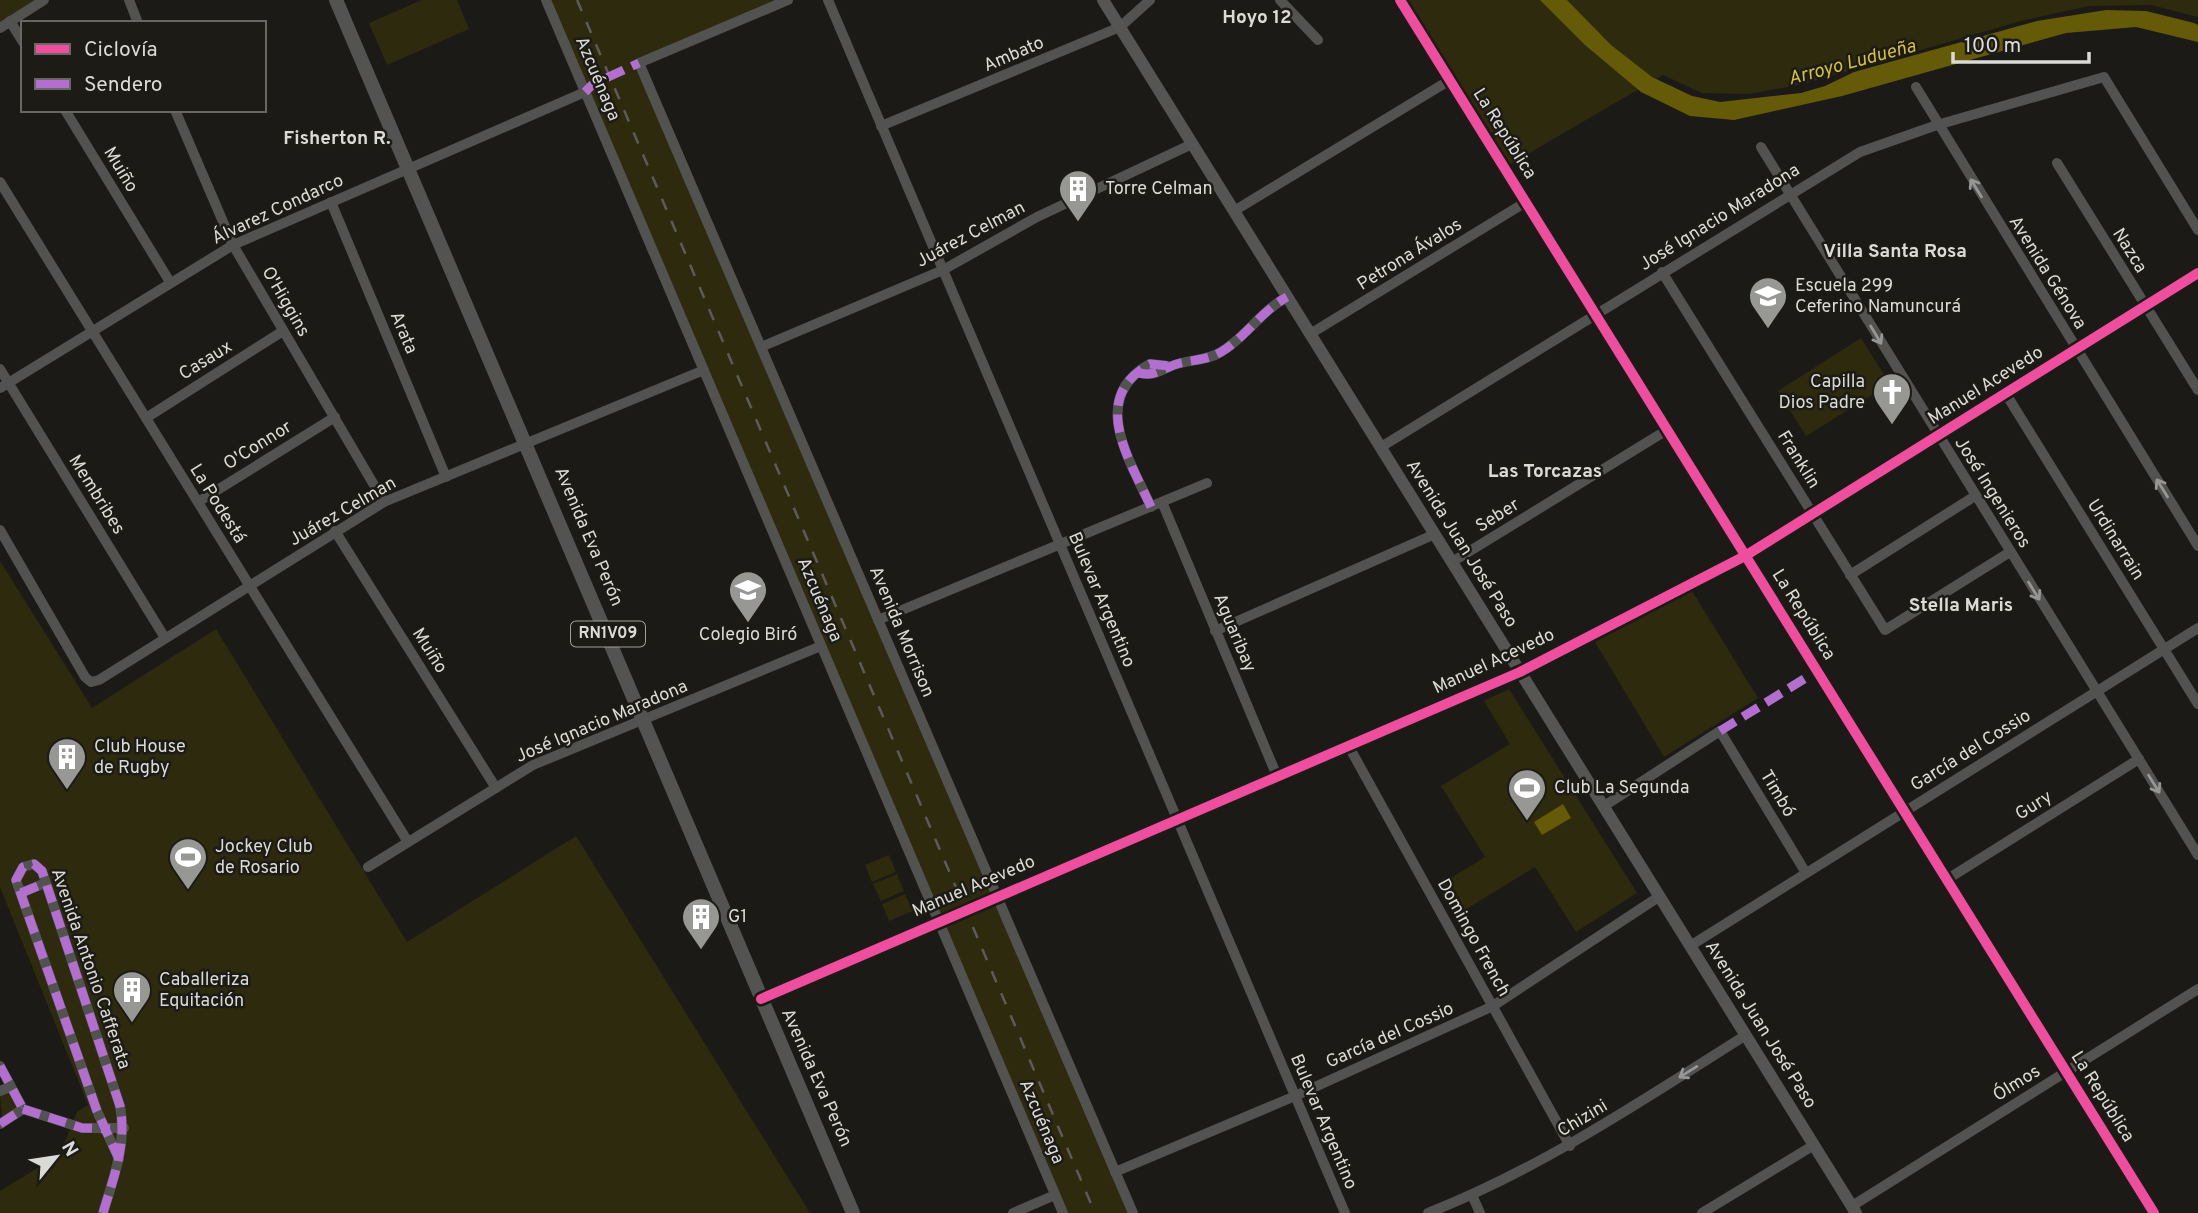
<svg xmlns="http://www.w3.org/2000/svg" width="2198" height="1213" font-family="Overpass,sans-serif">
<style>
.green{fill:#2e2a0e}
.water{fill:#655a08}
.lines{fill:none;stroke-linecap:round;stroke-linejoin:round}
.street{stroke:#525251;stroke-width:10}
.secondary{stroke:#555553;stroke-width:12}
.primary{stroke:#535351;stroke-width:14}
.rail{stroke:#5c5b59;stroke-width:2.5;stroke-dasharray:12 12;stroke-linecap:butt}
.quiet{stroke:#b36fd0;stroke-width:9;stroke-dasharray:18 9;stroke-linecap:butt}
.cycleway-casing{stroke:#1c1b16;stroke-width:15}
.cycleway{stroke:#ef4d9e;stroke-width:10}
.oneway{stroke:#969694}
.labels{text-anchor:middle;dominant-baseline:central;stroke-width:5;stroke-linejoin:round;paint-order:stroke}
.shield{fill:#1c1b16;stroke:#a1a19c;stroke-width:2}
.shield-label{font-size:16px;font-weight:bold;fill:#dadad6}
.street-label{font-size:18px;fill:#dadad6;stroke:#1c1b16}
.poi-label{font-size:18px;fill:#dadad6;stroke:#1c1b16;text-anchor:start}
.neighbourhood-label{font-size:19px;font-weight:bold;fill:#dadad6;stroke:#1c1b16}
.water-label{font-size:19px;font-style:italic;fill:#d7c235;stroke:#1c1b16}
</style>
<rect width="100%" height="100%" fill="#1b1a17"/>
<g class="green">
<path d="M0,0H35L0,24Z"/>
<path d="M422,0H457L469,29L387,65L369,23Z"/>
<path d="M546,0H788L640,62L1133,1213H1063Z"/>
<path d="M1400,0H2198V17L2151,5L2088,6L2021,21L1803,84L1749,94L1702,93L1663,75L1504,168Z"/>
<path d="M1861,338L1890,384L1806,436L1778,391Z"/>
<path d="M0,561L92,708L216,629L407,942L576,836L810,1213H0V1191L60,1154L77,1112L88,1105L0,887Z"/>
<path d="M1692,591L1758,698L1664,757L1595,642Z"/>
<path d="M1509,689L1637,893L1576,932L1535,867L1458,914L1440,885L1485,857L1441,786L1510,744L1484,701Z"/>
<path d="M889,855L896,872L872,882L865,865Z"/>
<path d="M897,874L904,891L881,901L873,884Z"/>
<path d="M905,894L913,911L889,921L882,904Z"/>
<path d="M9,1092L19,1106L2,1118L0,1095Z"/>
</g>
<g class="water">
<path d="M1540,0H1567L1611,45L1652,77L1692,96L1720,102L1801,93L1825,86L1854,72L2037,21L2106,10L2146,11L2194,23L2198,25V42L2136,27L2066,33L1842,96L1734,120L1690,116L1641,92L1585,45Z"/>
<path d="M1563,804L1571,818L1542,835L1534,822Z"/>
</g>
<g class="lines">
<g class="street">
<path d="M129,0L138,23"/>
<path d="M546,0L1063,1213"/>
<path d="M788,0L639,63L1133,1213"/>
<path d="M828,0L1345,1213"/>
<path d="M1280,0L1318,40"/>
<path d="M1400,0L2154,1213"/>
<path d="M10,21L23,42"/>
<path d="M0,28L44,0"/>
<path d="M1916,87L2198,546"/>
<path d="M65,110L170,282"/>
<path d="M175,110L233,245L384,502"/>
<path d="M881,126L1120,27L1150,0"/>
<path d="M1761,147L2198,855"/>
<path d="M2057,163L2198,390"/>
<path d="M0,182L408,842"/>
<path d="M331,202L446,477"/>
<path d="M1234,211L1450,80"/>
<path d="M1662,272L1885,630L2010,552"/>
<path d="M1310,334L1526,202"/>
<path d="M761,347L943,270L1037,217L1192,144"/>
<path d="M0,369L165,638"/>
<path d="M1139,373C1152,376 1157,372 1169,367C1185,359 1205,362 1221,352C1246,337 1261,311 1287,297"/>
<path d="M0,388L233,245L585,92"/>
<path d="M2006,394L2198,704"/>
<path d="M146,418L283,331"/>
<path d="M1381,447L1860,152L1937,125L2104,77L2198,230"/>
<path d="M198,502L335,417"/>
<path d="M1162,502L1277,776"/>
<path d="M1151,507C1130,460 1088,398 1150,364L1169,366"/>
<path d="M0,530L85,677L91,682L99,680L384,502L704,370"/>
<path d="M335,531L496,788"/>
<path d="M1452,562L1667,430"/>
<path d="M1850,575L1975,496"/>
<path d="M878,620L1207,483"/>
<path d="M1215,631L1435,534"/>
<path d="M1520,672L1745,556L2198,273"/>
<path d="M1348,745L1570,1146"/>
<path d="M1604,806L1720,731L1806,873"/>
<path d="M368,867L533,765L821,646"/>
<path d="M1946,880L2139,759"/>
<path d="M21,893L45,883"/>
<path d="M1690,946L2198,628"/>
<path d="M0,1066L23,1109"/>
<path d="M0,1091L10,1087"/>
<path d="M23,1109L82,1128H124"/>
<path d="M0,1124L23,1109"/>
<path d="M1115,1172L1295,1096L1493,1006L1660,896"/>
<path d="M1472,1195L1480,1213"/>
<path d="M1852,1206L2198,989"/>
<path d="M103,1213C114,1176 127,1144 120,1106L42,871L34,864L23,867L16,880L97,1111L119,1159"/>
<path d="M1013,1213L1055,1195"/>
<path d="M1428,1213C1542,1168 1643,1100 1746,1035"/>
<path d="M1702,1213L1814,1145"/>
</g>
<g class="secondary">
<path d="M1103,0L1856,1213"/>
<path d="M761,999L1520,672"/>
</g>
<path class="primary" d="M336,0L853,1213"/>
<path class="rail" d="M577,0L1095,1213"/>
<g class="quiet">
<path d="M585,92L593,84L639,63"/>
<path d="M1139,373C1152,376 1157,372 1169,367C1185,359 1205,362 1221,352C1246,337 1261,311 1287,297"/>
<path d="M1151,507C1130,460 1088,398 1150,364L1169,366"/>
<path d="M1720,731L1817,671"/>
<path d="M21,893L45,883"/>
<path d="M0,1066L23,1109"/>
<path d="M23,1109L82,1128L110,1129"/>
<path d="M0,1124L23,1109"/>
<path d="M103,1213C114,1176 127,1144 120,1106L42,871L34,864L23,867L16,880L97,1111L119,1159"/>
</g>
<defs>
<g id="cycleway">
<path d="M1400,0L2154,1213"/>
<path d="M761,999L1520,672L1745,556L2198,273"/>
</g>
</defs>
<use href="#cycleway" class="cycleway-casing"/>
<use href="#cycleway" class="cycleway"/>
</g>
<defs><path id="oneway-shaft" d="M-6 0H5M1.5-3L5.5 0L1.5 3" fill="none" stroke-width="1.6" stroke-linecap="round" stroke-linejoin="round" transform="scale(1.75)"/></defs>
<g class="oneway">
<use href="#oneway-shaft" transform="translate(1976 188) rotate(-122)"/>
<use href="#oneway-shaft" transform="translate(1876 335) rotate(59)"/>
<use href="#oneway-shaft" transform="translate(2162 488) rotate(-122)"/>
<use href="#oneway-shaft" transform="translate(2034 591) rotate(58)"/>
<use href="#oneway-shaft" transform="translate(2154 784) rotate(58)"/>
<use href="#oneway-shaft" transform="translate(1688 1072) rotate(148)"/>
</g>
<defs>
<symbol id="building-pin" viewBox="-11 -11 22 30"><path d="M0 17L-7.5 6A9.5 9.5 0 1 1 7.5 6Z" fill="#979793" stroke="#1c1b16"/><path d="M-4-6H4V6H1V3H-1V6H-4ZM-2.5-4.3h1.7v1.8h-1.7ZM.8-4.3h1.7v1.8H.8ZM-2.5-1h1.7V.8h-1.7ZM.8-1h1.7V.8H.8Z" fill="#fff"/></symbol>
<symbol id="school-pin" viewBox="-11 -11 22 30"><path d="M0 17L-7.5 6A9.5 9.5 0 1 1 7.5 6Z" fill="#979793" stroke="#1c1b16"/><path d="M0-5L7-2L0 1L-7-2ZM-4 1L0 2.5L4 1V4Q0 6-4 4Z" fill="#fff"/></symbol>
<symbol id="church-pin" viewBox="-11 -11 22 30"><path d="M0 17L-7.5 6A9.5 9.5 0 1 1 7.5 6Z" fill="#979793" stroke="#1c1b16"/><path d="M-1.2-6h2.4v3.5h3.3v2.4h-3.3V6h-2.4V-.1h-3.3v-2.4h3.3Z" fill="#fff"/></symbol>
<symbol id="stadium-pin" viewBox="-11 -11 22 30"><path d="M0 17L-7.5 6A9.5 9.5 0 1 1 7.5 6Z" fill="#979793" stroke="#1c1b16"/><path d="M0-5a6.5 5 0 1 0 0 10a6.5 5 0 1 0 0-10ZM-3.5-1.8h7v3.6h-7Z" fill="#fff"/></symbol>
</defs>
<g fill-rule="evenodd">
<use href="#building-pin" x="1056" y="167" width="44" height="60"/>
<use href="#school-pin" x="1746" y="274" width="44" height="60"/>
<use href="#church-pin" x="1870" y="370" width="44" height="60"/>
<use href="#school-pin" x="726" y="568" width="44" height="60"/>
<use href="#building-pin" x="45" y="735" width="44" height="60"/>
<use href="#stadium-pin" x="1505" y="766" width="44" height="60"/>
<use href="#stadium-pin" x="166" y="835" width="44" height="60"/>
<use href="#building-pin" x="679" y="895" width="44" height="60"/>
<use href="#building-pin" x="110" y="968" width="44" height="60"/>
</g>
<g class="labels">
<rect class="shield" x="571" y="621.5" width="74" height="25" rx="5"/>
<g class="shield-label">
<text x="608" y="634">RN1V09</text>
</g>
<g class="street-label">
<text transform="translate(1014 55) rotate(-23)">Ambato</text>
<text transform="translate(597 79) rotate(67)">Azcuénaga</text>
<text transform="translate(1504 134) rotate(58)">La República</text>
<text transform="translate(120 170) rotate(59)">Muiño</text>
<text transform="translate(278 210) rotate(-25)">Álvarez Condarco</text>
<text transform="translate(1720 218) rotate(-32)">José Ignacio Maradona</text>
<text transform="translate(971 235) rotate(-28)">Juárez Celman</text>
<text transform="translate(2129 251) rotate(58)">Nazca</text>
<text transform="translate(1410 255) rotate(-32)">Petrona Ávalos</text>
<text transform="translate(2047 273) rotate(58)">Avenida Génova</text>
<text transform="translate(285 302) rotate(60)">O'Higgins</text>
<text transform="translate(403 333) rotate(67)">Arata</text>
<text transform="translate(206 361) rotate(-32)">Casaux</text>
<text transform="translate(1986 386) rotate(-32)">Manuel Acevedo</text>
<text transform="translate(258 446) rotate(-32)">O'Connor</text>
<text transform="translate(1798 460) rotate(58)">Franklin</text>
<text transform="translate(1992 493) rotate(58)">José Ingenieros</text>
<text transform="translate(96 495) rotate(58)">Membribes</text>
<text transform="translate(217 504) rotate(58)">La Podestá</text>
<text transform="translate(343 512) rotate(-30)">Juárez Celman</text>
<text transform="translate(1498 516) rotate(-32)">Seber</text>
<text transform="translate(588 537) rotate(67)">Avenida Eva Perón</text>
<text transform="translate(2115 540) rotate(58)">Urdinarrain</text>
<text transform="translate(1461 544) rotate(58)">Avenida Juan José Paso</text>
<text transform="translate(819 600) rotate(67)">Azcuénaga</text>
<text transform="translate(1101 600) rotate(67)">Bulevar Argentino</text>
<text transform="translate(1803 615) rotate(58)">La República</text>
<text transform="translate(901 632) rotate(67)">Avenida Morrison</text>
<text transform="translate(1234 633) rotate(67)">Aguaribay</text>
<text transform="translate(429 651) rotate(58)">Muiño</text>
<text transform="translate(1494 662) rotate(-25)">Manuel Acevedo</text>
<text transform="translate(602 722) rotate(-23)">José Ignacio Maradona</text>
<text transform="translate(1971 751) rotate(-32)">García del Cossio</text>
<text transform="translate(1777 794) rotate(59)">Timbó</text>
<text transform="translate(2034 806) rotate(-32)">Gury</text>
<text transform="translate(974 887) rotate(-23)">Manuel Acevedo</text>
<text transform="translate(1473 938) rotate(61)">Domingo French</text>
<text transform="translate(90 969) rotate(71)">Avenida Antonio Cafferata</text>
<text transform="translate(1760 1025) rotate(58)">Avenida Juan José Paso</text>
<text transform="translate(1390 1036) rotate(-24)">García del Cossio</text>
<text transform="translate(816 1078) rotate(66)">Avenida Eva Perón</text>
<text transform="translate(2017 1084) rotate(-32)">Ólmos</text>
<text transform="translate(2102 1097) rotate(58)">La República</text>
<text transform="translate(1583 1119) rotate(-31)">Chizini</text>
<text transform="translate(1041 1122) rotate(67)">Azcuénaga</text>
<text transform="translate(1323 1122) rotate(67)">Bulevar Argentino</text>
</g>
<g class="poi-label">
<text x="1105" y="189">Torre Celman</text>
<text x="1795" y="286">Escuela 299<tspan x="1795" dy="21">Ceferino Namuncurá</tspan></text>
<text x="1865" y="382" text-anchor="end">Capilla<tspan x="1865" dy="21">Dios Padre</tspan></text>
<text x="748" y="635" text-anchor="middle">Colegio Biró</text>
<text x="94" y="747">Club House<tspan x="94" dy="21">de Rugby</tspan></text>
<text x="1554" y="788">Club La Segunda</text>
<text x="215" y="847">Jockey Club<tspan x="215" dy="21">de Rosario</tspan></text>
<text x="728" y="917">G1</text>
<text x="159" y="980">Caballeriza<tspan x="159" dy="21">Equitación</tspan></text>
</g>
<g class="neighbourhood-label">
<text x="1257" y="18">Hoyo 12</text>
<text x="337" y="139">Fisherton R.</text>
<text x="1895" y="252">Villa Santa Rosa</text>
<text x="1545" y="472">Las Torcazas</text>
<text x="1961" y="606">Stella Maris</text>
</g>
<g class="water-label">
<text transform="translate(1852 63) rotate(-15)">Arroyo Ludueña</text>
</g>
</g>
<rect x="21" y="21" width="245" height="91" fill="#1c1b16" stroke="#686763" stroke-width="2"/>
<rect x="35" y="44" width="35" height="10" fill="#ef4d9e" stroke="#686763" stroke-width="2"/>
<text x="84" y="56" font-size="21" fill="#dadad6">Ciclovía</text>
<rect x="35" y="79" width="35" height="10" fill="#b36fd0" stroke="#686763" stroke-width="2"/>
<text x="84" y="91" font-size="21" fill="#dadad6">Sendero</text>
<g transform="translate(56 1157) rotate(60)" stroke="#1c1b16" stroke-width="5" paint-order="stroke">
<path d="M0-5L12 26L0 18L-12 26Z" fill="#dadad6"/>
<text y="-10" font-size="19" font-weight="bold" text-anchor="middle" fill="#dadad6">N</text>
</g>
<path d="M1953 52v10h136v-10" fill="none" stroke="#dadad6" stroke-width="3.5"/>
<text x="1964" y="52" font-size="21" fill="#dadad6" stroke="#1c1b16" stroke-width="5" paint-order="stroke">100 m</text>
</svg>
